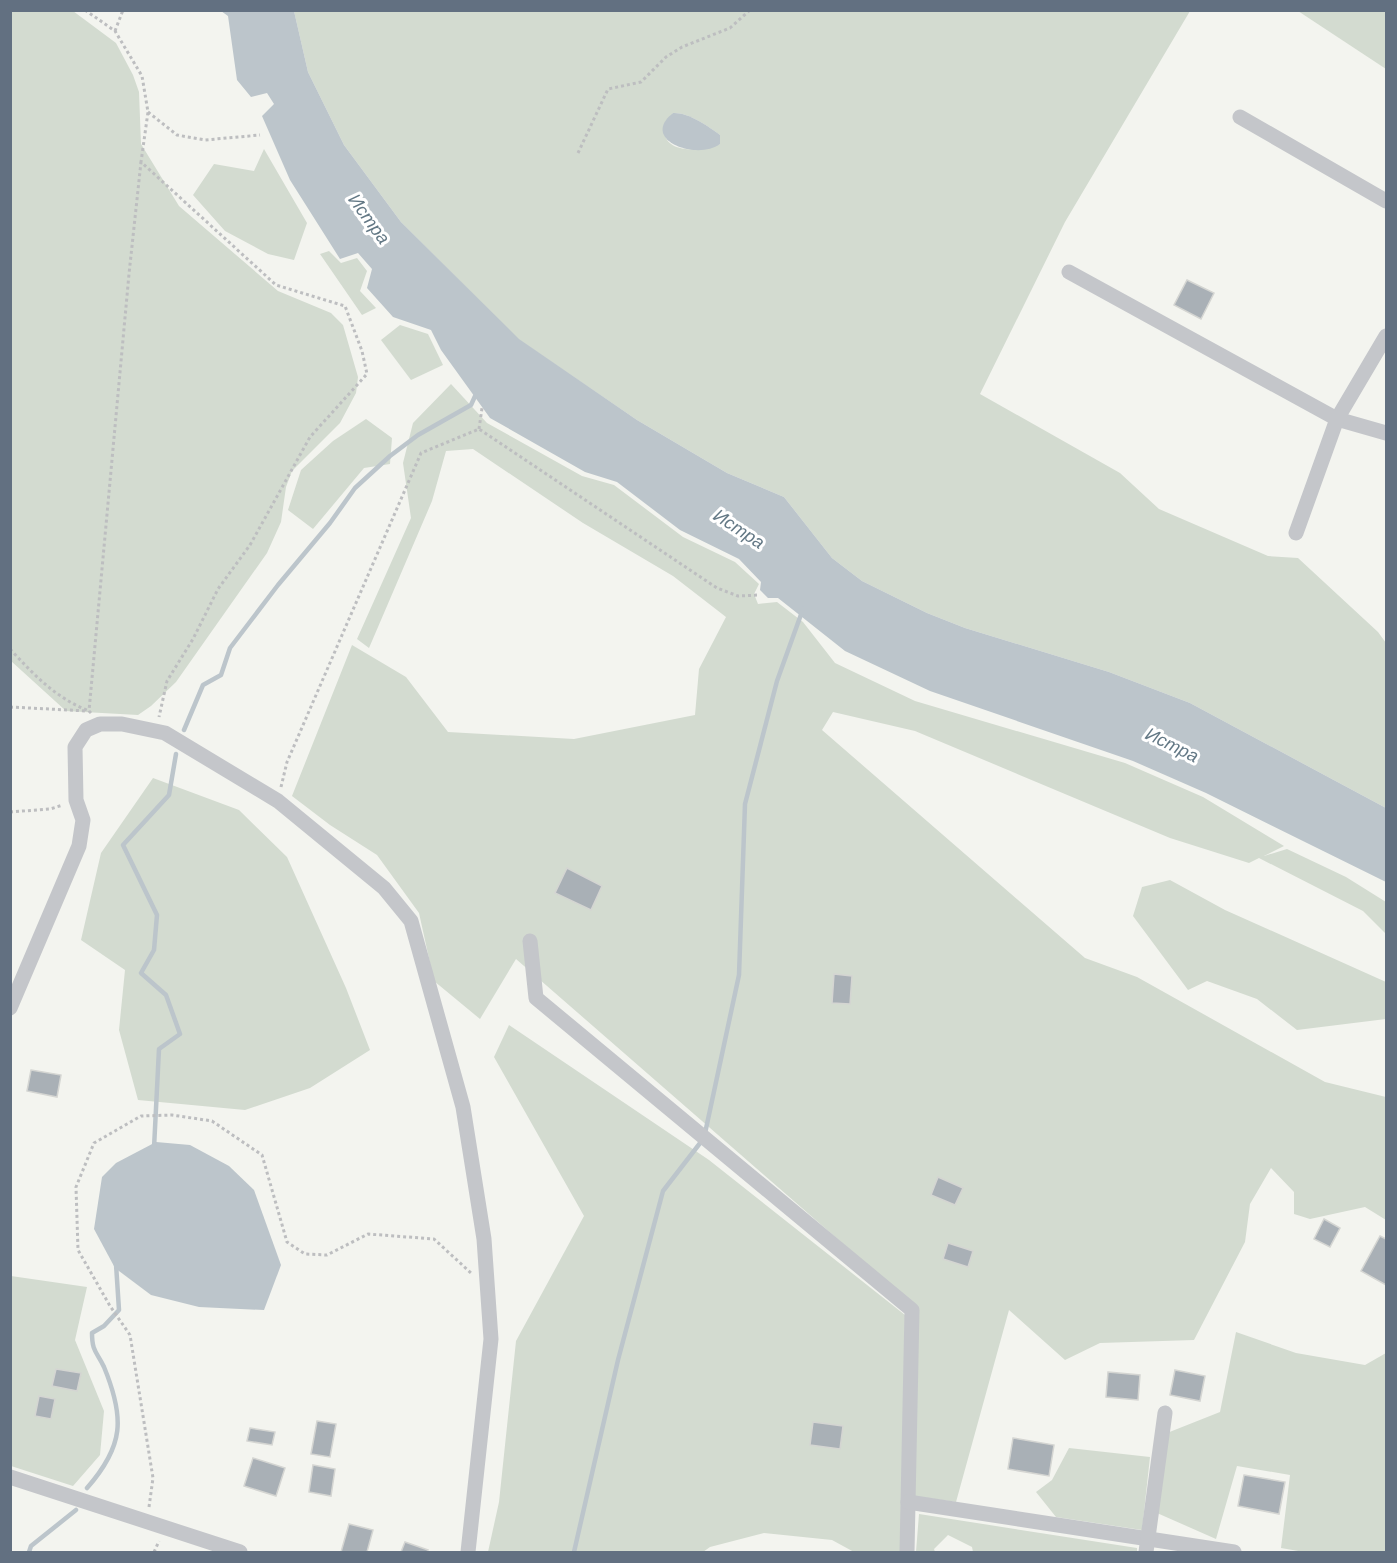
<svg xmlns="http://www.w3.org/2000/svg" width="1397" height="1563" font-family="'DM Sans',sans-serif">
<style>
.green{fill:#d3dbd0;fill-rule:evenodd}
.water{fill:#bcc5cb}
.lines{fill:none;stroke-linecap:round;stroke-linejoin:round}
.stream{stroke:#bcc5cb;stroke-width:4.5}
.building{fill:#a9b0b6;stroke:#d4d5d2;stroke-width:1.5}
.path{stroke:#bdbec0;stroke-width:3;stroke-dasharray:3 3;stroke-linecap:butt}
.minor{stroke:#c4c6ca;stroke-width:15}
.labels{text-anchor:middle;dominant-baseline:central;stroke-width:6;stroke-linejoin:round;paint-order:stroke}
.water-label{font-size:18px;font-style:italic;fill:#637885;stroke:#fff}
</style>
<rect width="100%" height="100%" fill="#f3f4ef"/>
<g class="green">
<path d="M10,11H73L116,43L133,75L139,92L141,144L179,206L278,291L331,313L343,325L358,377L356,393L340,423L292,471L286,487L281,522L267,553L176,682L151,706L138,715L66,711L11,661Z"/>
<path d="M294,11H1190L1065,222L980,394L1120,473L1159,509L1268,556L1298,558L1378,632L1386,643V808L1190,703L1109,672L965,628L927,613L862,581L832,558L784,497L727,473L637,420L518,339L401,222L344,145L308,72ZM673,113C688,112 708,126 720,135V144C694,155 646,151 673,113Z"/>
<path d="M1298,11H1386V69Z"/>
<path d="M264,149L307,223L294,260L268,254L225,231L193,195L214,164L254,171Z"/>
<path d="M329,251L341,263L357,258L367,271L360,291L376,308L362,315L320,254Z"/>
<path d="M400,325L428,334L443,365L411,380L381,340Z"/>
<path d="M451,384L487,423L582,476L614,485L683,537L735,562L759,584L754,594L758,604L777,602L803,622L835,663L915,701L1125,763L1203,797L1284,846L1264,856L1287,849L1346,877L1386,902V934L1363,911L1259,858L1249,863L1170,838L915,731L833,712L822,730L1085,958L1137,977L1325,1082L1386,1097V1220L1365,1207L1310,1219L1294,1214V1192L1271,1168L1250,1204L1245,1242L1194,1340L1100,1343L1065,1360L1009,1310L956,1502L913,1496L918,1309L516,959L480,1019L434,981L419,913L377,855L330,825L292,796L352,645L406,677L448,732L574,739L695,715L699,669L726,617L673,576L583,523L473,449L446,451L432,501L369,648L357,639L411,518L403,463L413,423Z"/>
<path d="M366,419L392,438L390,464L364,468L313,529L288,510L301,470L333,441Z"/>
<path d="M153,778L239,810L287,857L346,988L370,1050L310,1088L245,1110L138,1100L119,1030L125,970L81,940L101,853Z"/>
<path d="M1170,880L1225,910L1386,982V1019L1297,1030L1257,999L1207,981L1188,990L1133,916L1142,887Z"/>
<path d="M509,1025L709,1160L905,1315L901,1552H854L832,1540L764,1533L710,1547L703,1552H488L499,1502L516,1341L584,1216L494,1057Z"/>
<path d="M11,1276L87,1287L75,1340L104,1411L100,1455L73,1486L11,1466Z"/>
<path d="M1236,1332L1296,1353L1365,1365L1386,1353V1552H1304L1281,1548L1290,1475L1237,1466L1216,1539L1157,1513L1167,1433L1220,1412Z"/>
<path d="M1069,1448L1150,1457L1142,1530L1056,1517L1036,1492L1052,1480Z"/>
<path d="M919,1514L1137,1548V1552H973L972,1547L948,1535L934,1549L935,1552H916Z"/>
</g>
<g class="water">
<path d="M221,11H294L308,72L344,145L401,222L519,339L637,420L727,473L784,497L832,558L862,581L927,613L965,628L1109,672L1190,703L1386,808V882L1206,793L1133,761L930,691L845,651L778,598H768L760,590L761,582L739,559L680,530L617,482L585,472L490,418L441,350L431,330L393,317L367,288L372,269L358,253L340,259L290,180L262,116L274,104L267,93L251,97L237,80L228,16Z"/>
<path d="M673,113C688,112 708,126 720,135V144C697,161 639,140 673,113Z"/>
<path d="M156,1142L190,1145L229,1166L254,1190L281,1265L264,1310L199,1307L151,1295L115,1268L94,1229L102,1177L116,1163Z"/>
</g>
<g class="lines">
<g class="stream">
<path d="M184,730L203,685L221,675L230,648L278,585L330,523L355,488L390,456L418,435L471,405L476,394"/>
<path d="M154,1148L159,1049L180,1034L166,995L141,973L154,950L157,915L123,845L169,795L176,754"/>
<path d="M87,1488C124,1446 125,1418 104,1367C97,1352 92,1352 92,1333L104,1326L119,1310L116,1264"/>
<path d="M29,1552L31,1546L76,1510"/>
<path d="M574,1552L618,1360L663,1191L704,1138L739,975L745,804L777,681L803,609"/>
</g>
</g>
<g class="building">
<path d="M1187,280L1214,293L1201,319L1174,305Z"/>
<path d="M567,868L602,886L591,910L555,893Z"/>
<path d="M834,974L852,976L850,1004L832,1003Z"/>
<path d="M31,1070L61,1075L57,1097L27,1091Z"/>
<path d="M938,1177L963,1188L955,1205L931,1195Z"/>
<path d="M1324,1219L1340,1228L1330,1247L1314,1239Z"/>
<path d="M1380,1236L1386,1239V1285L1361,1271Z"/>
<path d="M948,1243L973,1251L968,1267L943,1259Z"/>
<path d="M56,1369L81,1373L77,1391L52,1386Z"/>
<path d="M1175,1370L1205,1376L1200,1401L1170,1395Z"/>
<path d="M1108,1372L1140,1375L1138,1400L1106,1397Z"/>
<path d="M39,1396L55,1399L51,1419L35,1416Z"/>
<path d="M317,1421L336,1424L330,1457L311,1454Z"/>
<path d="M813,1422L843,1426L840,1449L810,1445Z"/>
<path d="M250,1428L275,1432L272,1445L247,1441Z"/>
<path d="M1013,1438L1054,1445L1049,1476L1008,1469Z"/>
<path d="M253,1458L285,1468L276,1496L244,1486Z"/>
<path d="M313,1465L335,1469L331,1496L309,1492Z"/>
<path d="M1244,1475L1285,1482L1279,1514L1238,1506Z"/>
<path d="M349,1524L373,1530L367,1552H341Z"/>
<path d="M405,1542L428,1550L427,1552H401Z"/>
</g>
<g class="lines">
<g class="path">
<path d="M85,10L115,31L142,76L148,112L141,162L276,285L345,306L362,351L367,374L310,437L250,545L218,589L193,639L167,681L159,717"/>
<path d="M115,31L123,10"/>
<path d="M148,112L177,135L205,140L260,135"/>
<path d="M578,153L608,89L641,82L666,57L682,47L730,28L750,10"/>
<path d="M479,429L482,408"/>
<path d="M10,649C35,676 56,698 89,711"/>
<path d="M10,707L87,711"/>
<path d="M91,713L89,711L129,274L141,162"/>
<path d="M281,787L287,762L421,453L479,429L717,588L738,596L759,595"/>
<path d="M10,812L50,809L63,805"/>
<path d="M149,1507L153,1478L130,1335L110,1306L78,1250L76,1187L94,1143L141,1116L172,1115L212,1121L262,1155L287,1242L305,1254L327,1255L368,1234L434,1239L471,1273"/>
<path d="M154,1552L159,1541"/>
</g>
<g class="minor">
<path d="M1240,117L1386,201"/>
<path d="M1069,272L1337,419L1386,433"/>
<path d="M1296,533L1337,419L1386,336"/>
<path d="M530,941L536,998L912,1310L907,1552"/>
<path d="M10,1008L79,846L83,820L76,800L75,747L86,730L100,724H122L165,733L278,801L384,888L411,921L463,1107L484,1239L491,1339L468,1552"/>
<path d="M10,1477L240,1552"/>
<path d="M908,1502L1234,1552"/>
<path d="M1146,1552L1165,1413"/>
</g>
</g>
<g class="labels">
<g class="water-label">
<text transform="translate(369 219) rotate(54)">Истра</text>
<text transform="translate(739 529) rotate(33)">Истра</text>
<text transform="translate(1172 745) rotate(26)">Истра</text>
</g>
</g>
<rect width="1397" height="1563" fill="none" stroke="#627081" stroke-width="24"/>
</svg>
